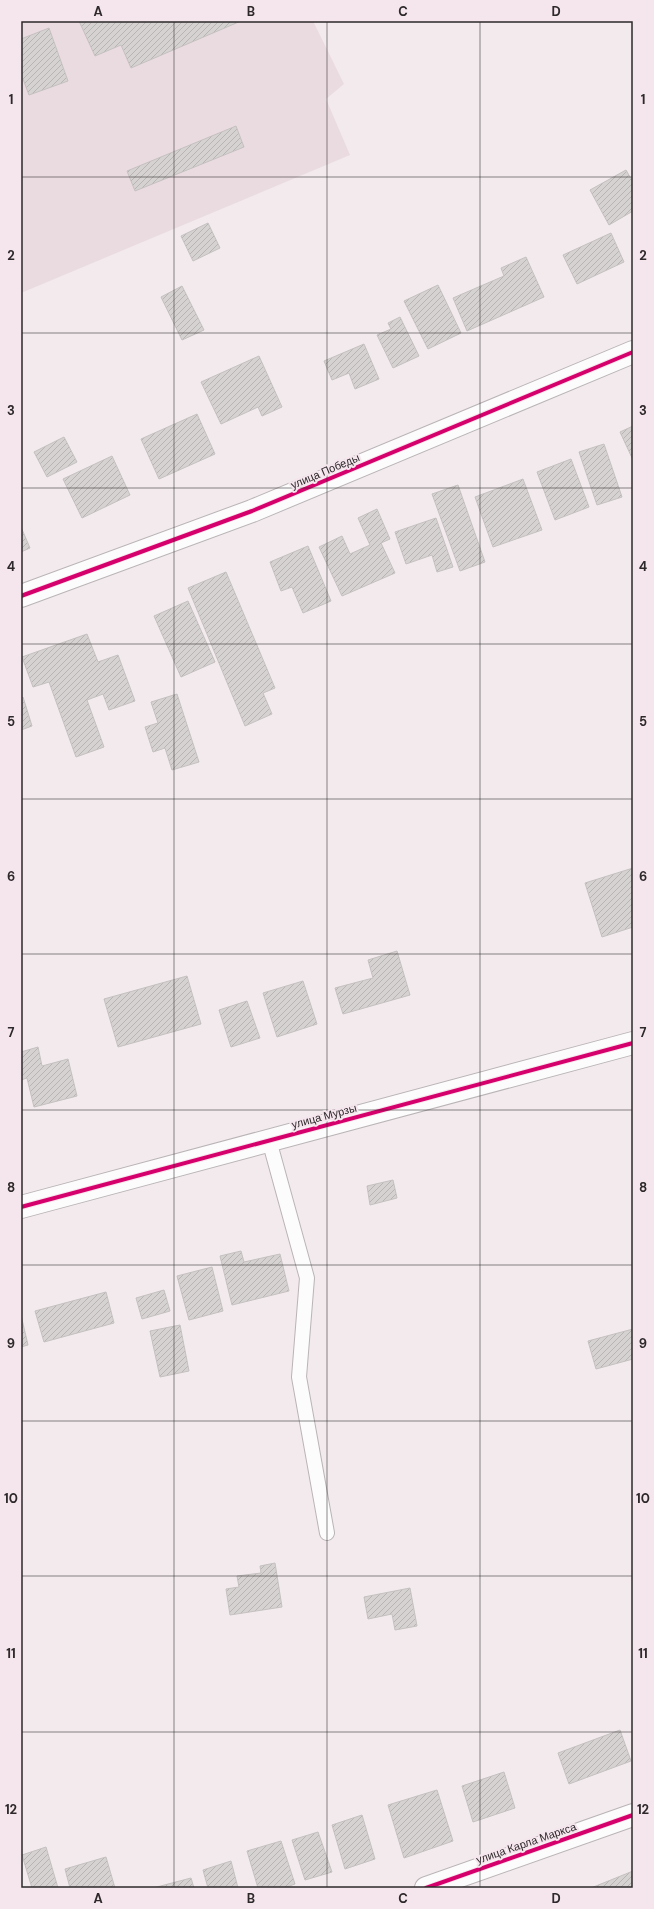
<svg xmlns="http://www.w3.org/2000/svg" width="654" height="1909" font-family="'DM Sans',sans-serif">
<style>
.built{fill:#eadbe1}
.building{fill:url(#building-hatch);stroke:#c5c1c0}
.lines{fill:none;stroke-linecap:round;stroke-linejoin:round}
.service-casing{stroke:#bab4b7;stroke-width:16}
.minor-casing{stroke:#bab4b7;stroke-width:24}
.service{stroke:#fdfcfc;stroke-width:14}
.minor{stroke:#fdfcfc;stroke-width:22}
.cycleway-casing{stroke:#f5e6ed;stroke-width:6}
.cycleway{stroke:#d6006c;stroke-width:4}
.grid{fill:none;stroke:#2d282a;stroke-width:1;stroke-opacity:0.55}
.labels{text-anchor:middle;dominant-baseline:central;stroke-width:4;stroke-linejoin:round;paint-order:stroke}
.street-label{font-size:11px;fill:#2d282a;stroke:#f5e6ed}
.neatline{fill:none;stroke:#2d282a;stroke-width:1.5}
.grid-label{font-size:13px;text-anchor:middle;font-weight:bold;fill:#2d282a}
</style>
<defs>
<pattern id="building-hatch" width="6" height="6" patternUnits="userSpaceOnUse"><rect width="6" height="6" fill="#d5d2d1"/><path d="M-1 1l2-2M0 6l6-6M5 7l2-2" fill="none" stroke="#b7b4b4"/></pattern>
</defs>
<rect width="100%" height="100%" fill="#f2eaed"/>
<path class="built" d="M21,21H313L344,84L326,99L350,155L21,293Z"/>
<g class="building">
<path d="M79,21H241L131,68L121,45L95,56Z"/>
<path d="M49,28L68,81L29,95L23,79L21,80V39Z"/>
<path d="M236,126L244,147L135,191L127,171Z"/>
<path d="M626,170L633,182V211L609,225L590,190Z"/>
<path d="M208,223L220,248L193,261L181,236Z"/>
<path d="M611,233L624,262L577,284L563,255Z"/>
<path d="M526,257L544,297L467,331L453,298L504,276L501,268Z"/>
<path d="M438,285L461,333L428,349L404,301Z"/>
<path d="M182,286L204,330L182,340L161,297Z"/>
<path d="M400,317L419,356L393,368L377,335L391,329L388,323Z"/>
<path d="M364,344L379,379L355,389L349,373L332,380L324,361Z"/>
<path d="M259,356L282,407L262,416L258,407L221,424L201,382Z"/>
<path d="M197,414L215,454L159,479L141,439Z"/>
<path d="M633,426V460L620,432Z"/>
<path d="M64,437L77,462L47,477L34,452Z"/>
<path d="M604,444L622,497L597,505L579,452Z"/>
<path d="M112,456L130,495L82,518L63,479Z"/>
<path d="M571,459L589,507L555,520L537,472Z"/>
<path d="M523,479L542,530L493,547L475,497Z"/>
<path d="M458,485L485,562L460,571L432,494Z"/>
<path d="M377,509L390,539L381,543L395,573L342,596L319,547L342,536L350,554L370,545L358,518Z"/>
<path d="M436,518L453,567L437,572L432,555L406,564L395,532Z"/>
<path d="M21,527L30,548L21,552Z"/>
<path d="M308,546L331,601L303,613L292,587L281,591L270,562Z"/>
<path d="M226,572L275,688L263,693L272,714L245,726L188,588Z"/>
<path d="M188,601L215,662L181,677L154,616Z"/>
<path d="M87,634L98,662L118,655L135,701L109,710L103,694L87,700L104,747L76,757L49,682L33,687L22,657Z"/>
<path d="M177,694L199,762L172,770L165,748L153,752L145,727L158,723L151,702Z"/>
<path d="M23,697L32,726L21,730V698Z"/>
<path d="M633,868V927L602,937L585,883Z"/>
<path d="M397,951L410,995L343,1014L335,988L373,978L368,960Z"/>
<path d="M187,976L201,1024L118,1047L104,999Z"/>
<path d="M303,981L317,1024L277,1037L263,993Z"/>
<path d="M247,1001L260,1038L231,1047L219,1010Z"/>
<path d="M38,1047L42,1066L68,1059L77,1096L34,1107L27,1078L21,1080V1052Z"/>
<path d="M393,1180L397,1198L370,1205L367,1186Z"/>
<path d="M241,1251L244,1262L280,1254L289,1291L232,1305L220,1256Z"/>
<path d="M212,1267L223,1311L189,1320L177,1276Z"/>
<path d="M164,1290L170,1311L142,1319L136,1298Z"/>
<path d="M106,1292L114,1323L44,1342L35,1311Z"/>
<path d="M21,1315L28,1345L21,1347Z"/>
<path d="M180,1325L189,1371L160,1377L150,1331Z"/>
<path d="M633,1329V1359L596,1369L588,1341Z"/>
<path d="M275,1563L282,1607L230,1615L226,1589L239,1587L237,1576L261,1573L260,1566Z"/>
<path d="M410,1588L417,1626L395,1630L392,1614L368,1619L364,1597Z"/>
<path d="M620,1730L631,1761L569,1784L558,1753Z"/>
<path d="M504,1772L515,1808L473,1822L462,1786Z"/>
<path d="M437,1790L453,1841L404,1858L388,1805Z"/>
<path d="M362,1815L375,1859L345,1869L332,1825Z"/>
<path d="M318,1832L332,1872L305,1880L292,1840Z"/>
<path d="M281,1841L295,1884L284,1888H258L247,1851Z"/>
<path d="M46,1847L58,1888H32L22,1855Z"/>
<path d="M106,1857L115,1888H70L65,1869Z"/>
<path d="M231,1861L238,1888H208L203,1870Z"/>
<path d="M633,1871V1888H591Z"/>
<path d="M191,1878L194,1888H153Z"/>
</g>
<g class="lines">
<defs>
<path id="service" d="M269,1140L307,1278L299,1377L327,1533"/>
<g id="minor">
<path d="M21,596L252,511L633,352"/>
<path d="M21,1207L633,1043"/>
<path d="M426,1888L633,1815"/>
</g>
</defs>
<use href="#service" class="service-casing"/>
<use href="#minor" class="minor-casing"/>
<use href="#service" class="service"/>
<use href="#minor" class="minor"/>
<defs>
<g id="cycleway">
<path d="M21,596L252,511L633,352"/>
<path d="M21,1207L633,1043"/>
<path d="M426,1888L633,1815"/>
</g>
</defs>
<use href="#cycleway" class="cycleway-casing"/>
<use href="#cycleway" class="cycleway"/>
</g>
<path class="grid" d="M174,21V1888M327,21V1888M480,21V1888M21,177H633M21,333H633M21,488H633M21,644H633M21,799H633M21,954H633M21,1110H633M21,1265H633M21,1421H633M21,1576H633M21,1732H633"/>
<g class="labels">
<g class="street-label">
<text transform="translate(325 471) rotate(-23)">улица Победы</text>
<text transform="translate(324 1116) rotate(-15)">улица Мурзы</text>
<text transform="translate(526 1843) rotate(-19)">улица Карла Маркса</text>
</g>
</g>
<rect width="654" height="1909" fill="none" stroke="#f5e6ed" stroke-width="44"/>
<rect x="22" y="22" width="610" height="1865" class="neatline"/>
<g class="grid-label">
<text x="98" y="16">A</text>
<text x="251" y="16">B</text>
<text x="403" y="16">C</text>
<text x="556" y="16">D</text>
<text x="11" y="104">1</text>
<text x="643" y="104">1</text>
<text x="11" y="260">2</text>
<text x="643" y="260">2</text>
<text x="11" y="415">3</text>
<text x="643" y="415">3</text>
<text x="11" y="571">4</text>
<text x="643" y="571">4</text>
<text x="11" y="726">5</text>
<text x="643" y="726">5</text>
<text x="11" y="881">6</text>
<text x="643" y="881">6</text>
<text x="11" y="1037">7</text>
<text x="643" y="1037">7</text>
<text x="11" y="1192">8</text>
<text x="643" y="1192">8</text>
<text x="11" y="1348">9</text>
<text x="643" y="1348">9</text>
<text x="11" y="1503">10</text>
<text x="643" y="1503">10</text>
<text x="11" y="1658">11</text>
<text x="643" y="1658">11</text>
<text x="11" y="1814">12</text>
<text x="643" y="1814">12</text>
<text x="98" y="1903">A</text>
<text x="251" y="1903">B</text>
<text x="403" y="1903">C</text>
<text x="556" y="1903">D</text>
</g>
</svg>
